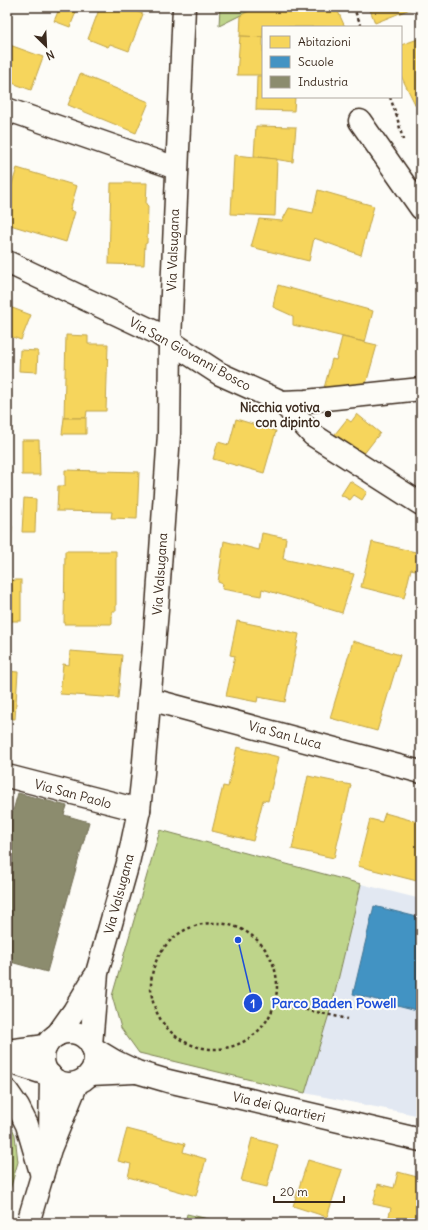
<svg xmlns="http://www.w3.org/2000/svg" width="428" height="1230" font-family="Delius,sans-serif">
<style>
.built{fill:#e2e8f2}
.green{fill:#bed48a;stroke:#7c7f54}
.homes{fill:#f6d55c;stroke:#bea249}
.schools{fill:#4393c3;stroke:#417492}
.industry{fill:#8c8c6e;stroke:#746f56}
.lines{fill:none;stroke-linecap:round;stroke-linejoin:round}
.minor-casing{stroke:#3b2a1e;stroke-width:25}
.tertiary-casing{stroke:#3b2a1e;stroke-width:25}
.secondary-casing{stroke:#3b2a1e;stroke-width:25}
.path{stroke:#3b2a1e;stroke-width:2.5;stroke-dasharray:3 3;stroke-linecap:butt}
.minor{stroke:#fdfcf7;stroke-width:22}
.tertiary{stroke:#fdfcf7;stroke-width:22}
.secondary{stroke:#fdfcf7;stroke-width:22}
.poi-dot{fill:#3b2a1e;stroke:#fdfcf7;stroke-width:1.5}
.labels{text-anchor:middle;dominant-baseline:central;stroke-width:4;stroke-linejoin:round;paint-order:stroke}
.street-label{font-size:13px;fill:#3b2a1e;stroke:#fdfcf7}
.poi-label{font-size:13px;font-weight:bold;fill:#3b2a1e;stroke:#fdfcf7;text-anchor:end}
.leader{fill:none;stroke:#1d4ed8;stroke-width:1.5}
.callout-dot{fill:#1d4ed8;stroke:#fdfcf7;stroke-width:1.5}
.mark-label{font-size:12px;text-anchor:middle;font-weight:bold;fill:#fff}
.callout-label{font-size:14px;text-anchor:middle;font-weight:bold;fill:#1d4ed8;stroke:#fdfcf7;stroke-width:4;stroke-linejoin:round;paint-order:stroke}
</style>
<rect width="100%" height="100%" fill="#fdfcf7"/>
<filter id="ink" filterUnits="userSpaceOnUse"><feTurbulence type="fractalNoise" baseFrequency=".025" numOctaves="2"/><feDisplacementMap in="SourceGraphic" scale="8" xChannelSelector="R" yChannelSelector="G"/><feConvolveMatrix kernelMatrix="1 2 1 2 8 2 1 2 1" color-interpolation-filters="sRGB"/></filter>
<g filter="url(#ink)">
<path class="built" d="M361,884L421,899V1116L305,1093L333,1001Z"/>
<g class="green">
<path d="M220,7H257L219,26Z"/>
<path d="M160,830L361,884L333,1001L305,1093L139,1053L121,1028L112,996Z"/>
<path d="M7,1116L15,1135L18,1162L7,1200Z"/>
<path d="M187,1214L225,1223H185Z"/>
</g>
<g class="homes">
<path d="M60,7H78L70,27L54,21Z"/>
<path d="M100,7H125L143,14L129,51L110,44L108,47L88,39Z"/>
<path d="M257,7H299L300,11L310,7H336L345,27H263V37L240,36L241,15Z"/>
<path d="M369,7H415L375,23Z"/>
<path d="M240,36L263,37V75H237Z"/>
<path d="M421,38V104L416,106L401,76V45Z"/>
<path d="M7,44L43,57L31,90L7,81Z"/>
<path d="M80,74L149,102L136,133L68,105Z"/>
<path d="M257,76H263V97H295L294,111L256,110Z"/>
<path d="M256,126L296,127L293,162L254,156Z"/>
<path d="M234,155L277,159L275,216L231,214Z"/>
<path d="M17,168L77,186L70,210L75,212L66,242L7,224V200Z"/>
<path d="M111,183H147L146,204L148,206L147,243L145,244L144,265L109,264Z"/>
<path d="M318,190L374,206L361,255L314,238L309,261L251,247L259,219L282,221L289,208L313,213Z"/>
<path d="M278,285L373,311L365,342L293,325V316L273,307L275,295Z"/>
<path d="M7,306L31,315L21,340L7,335Z"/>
<path d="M66,335L88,336V344H108L106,411H87L86,418H64Z"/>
<path d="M342,337L377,345L364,391L324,388L332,359L336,360Z"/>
<path d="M20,350L38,351L37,372L19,371Z"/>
<path d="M357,414L380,433L363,455L335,434L347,419L351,422Z"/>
<path d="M64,418H86V434H62Z"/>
<path d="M236,419L276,431L264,473L213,459L218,442L229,445Z"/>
<path d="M22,440H39L40,475H22Z"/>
<path d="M65,470L139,472L137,519L111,518L112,512L57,511L58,486H65Z"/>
<path d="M350,481L367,492L362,500L354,495L350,500L341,495Z"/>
<path d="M24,498L36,499L35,532H22Z"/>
<path d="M7,526H12L11,543H7Z"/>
<path d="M262,533L286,538L283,559L354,574L342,613L262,589L261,596L222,589L223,584L218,582L224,541L259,550Z"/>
<path d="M372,542L420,553L415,570L411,569L404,598L361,587Z"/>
<path d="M65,551H116V611H112V624H64Z"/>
<rect x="7" y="580" width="14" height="41"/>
<path d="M237,621L299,634L285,702L258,697L257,702L226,696L235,656L230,655Z"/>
<path d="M353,641L400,655L377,731L330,718Z"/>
<path d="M70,651L122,655L118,698L60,694L63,664L69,665Z"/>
<path d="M7,671L18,672L15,719L7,718Z"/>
<path d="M237,747L279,757L268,801L263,800L253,841L212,831L223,786L228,787Z"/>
<path d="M308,776L351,785L334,858L292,849Z"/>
<path d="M385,813L421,823V882L358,866L370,819L382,822Z"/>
<path d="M127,1129L185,1144L183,1152L206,1159L196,1196L128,1177L131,1164L118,1161Z"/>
<path d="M252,1138L278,1145L267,1187L241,1181Z"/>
<path d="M308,1160L342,1170L327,1217L293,1206Z"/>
<path d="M398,1172L421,1178V1223H400L388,1220L391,1208L373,1204L378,1184L394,1188Z"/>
</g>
<path class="schools" d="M374,906L421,918V1011L353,994Z"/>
<path class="industry" d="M18,793L67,806L64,815L89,822L47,972L7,961V832Z"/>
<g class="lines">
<defs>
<g id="minor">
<path d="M7,115L9,110L176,168"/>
<path d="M360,121L421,208"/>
<path d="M7,262L157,333L220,374L282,402L313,435L421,504"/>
<path d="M282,402L306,401L421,389"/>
<path d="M149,699L421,772"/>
<path d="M7,776L139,810"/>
<path d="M94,1049L114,1061L137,1072L168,1081L421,1140"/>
<path d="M90,1074L134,1072"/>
</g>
<g id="tertiary">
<path d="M7,1051L46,1046"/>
<path d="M7,1061L50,1075"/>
<path d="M7,1091L18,1107L27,1125L42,1176"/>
</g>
<g id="secondary">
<circle cx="69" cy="1058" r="26"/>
<path d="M57,1035L74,1011L94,978"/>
<path d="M91,1045L97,973L128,863L139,810L143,773L157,610L169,434L170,341L184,7"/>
<path d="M50,1136L51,1077"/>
<path d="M28,1223L50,1149L77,1083"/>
</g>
</defs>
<use href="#minor" class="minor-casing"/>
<use href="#tertiary" class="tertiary-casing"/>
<use href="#secondary" class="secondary-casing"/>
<g class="path">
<path d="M353,7L362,27"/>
<path d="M390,97L397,117L403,140"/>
<circle cx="214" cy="986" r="63"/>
<path d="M276,1003L348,1019"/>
</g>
<use href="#minor" class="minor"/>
<use href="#tertiary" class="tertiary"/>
<use href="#secondary" class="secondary"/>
</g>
</g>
<circle class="poi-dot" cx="328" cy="414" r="4"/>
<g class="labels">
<g class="street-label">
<text transform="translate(173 250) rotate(-88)">Via Valsugana</text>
<text transform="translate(190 354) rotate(29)">Via San Giovanni Bosco</text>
<text transform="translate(160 574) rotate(-86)">Via Valsugana</text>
<text transform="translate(285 735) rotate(15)">Via San Luca</text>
<text transform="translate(73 794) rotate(15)">Via San Paolo</text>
<text transform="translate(119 894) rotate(-75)">Via Valsugana</text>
<text transform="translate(279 1107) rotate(13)">Via dei Quartieri</text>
</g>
<g class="poi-label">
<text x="320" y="407">Nicchia votiva<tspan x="320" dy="15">con dipinto</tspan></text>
</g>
</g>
<path class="leader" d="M238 940L253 1003"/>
<g class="callout-dot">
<circle cx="238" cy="940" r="4"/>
<circle cx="253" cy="1003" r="10"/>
</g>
<g class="mark-label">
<text x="253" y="1008">1</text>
</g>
<g class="callout-label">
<text x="334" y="1008">Parco Baden Powell</text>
</g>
<rect width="428" height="1230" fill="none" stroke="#fdfcf7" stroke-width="24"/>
<rect x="12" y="12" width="404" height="1206" fill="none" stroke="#3b2a1e" stroke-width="1.5" filter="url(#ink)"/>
<rect x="262" y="26" width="140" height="72" fill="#fdfcf7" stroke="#afa8a0"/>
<rect x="270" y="36" width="20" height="12" fill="#f6d55c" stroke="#afa8a0"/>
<text x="298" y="46" font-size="12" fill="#3b2a1e">Abitazioni</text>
<rect x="270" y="56" width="20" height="12" fill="#4393c3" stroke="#afa8a0"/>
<text x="298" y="66" font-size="12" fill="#3b2a1e">Scuole</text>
<rect x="270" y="76" width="20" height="12" fill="#8c8c6e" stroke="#afa8a0"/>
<text x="298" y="86" font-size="12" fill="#3b2a1e">Industria</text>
<g transform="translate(46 46) rotate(156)" stroke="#fdfcf7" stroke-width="3" paint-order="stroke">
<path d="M0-3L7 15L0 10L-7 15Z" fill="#3b2a1e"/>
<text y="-6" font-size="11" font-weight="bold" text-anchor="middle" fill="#3b2a1e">N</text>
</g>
<path d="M274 1196v6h70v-6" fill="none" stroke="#3b2a1e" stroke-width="2"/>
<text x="280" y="1196" font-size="12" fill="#3b2a1e" stroke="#fdfcf7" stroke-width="3" paint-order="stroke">20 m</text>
</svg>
